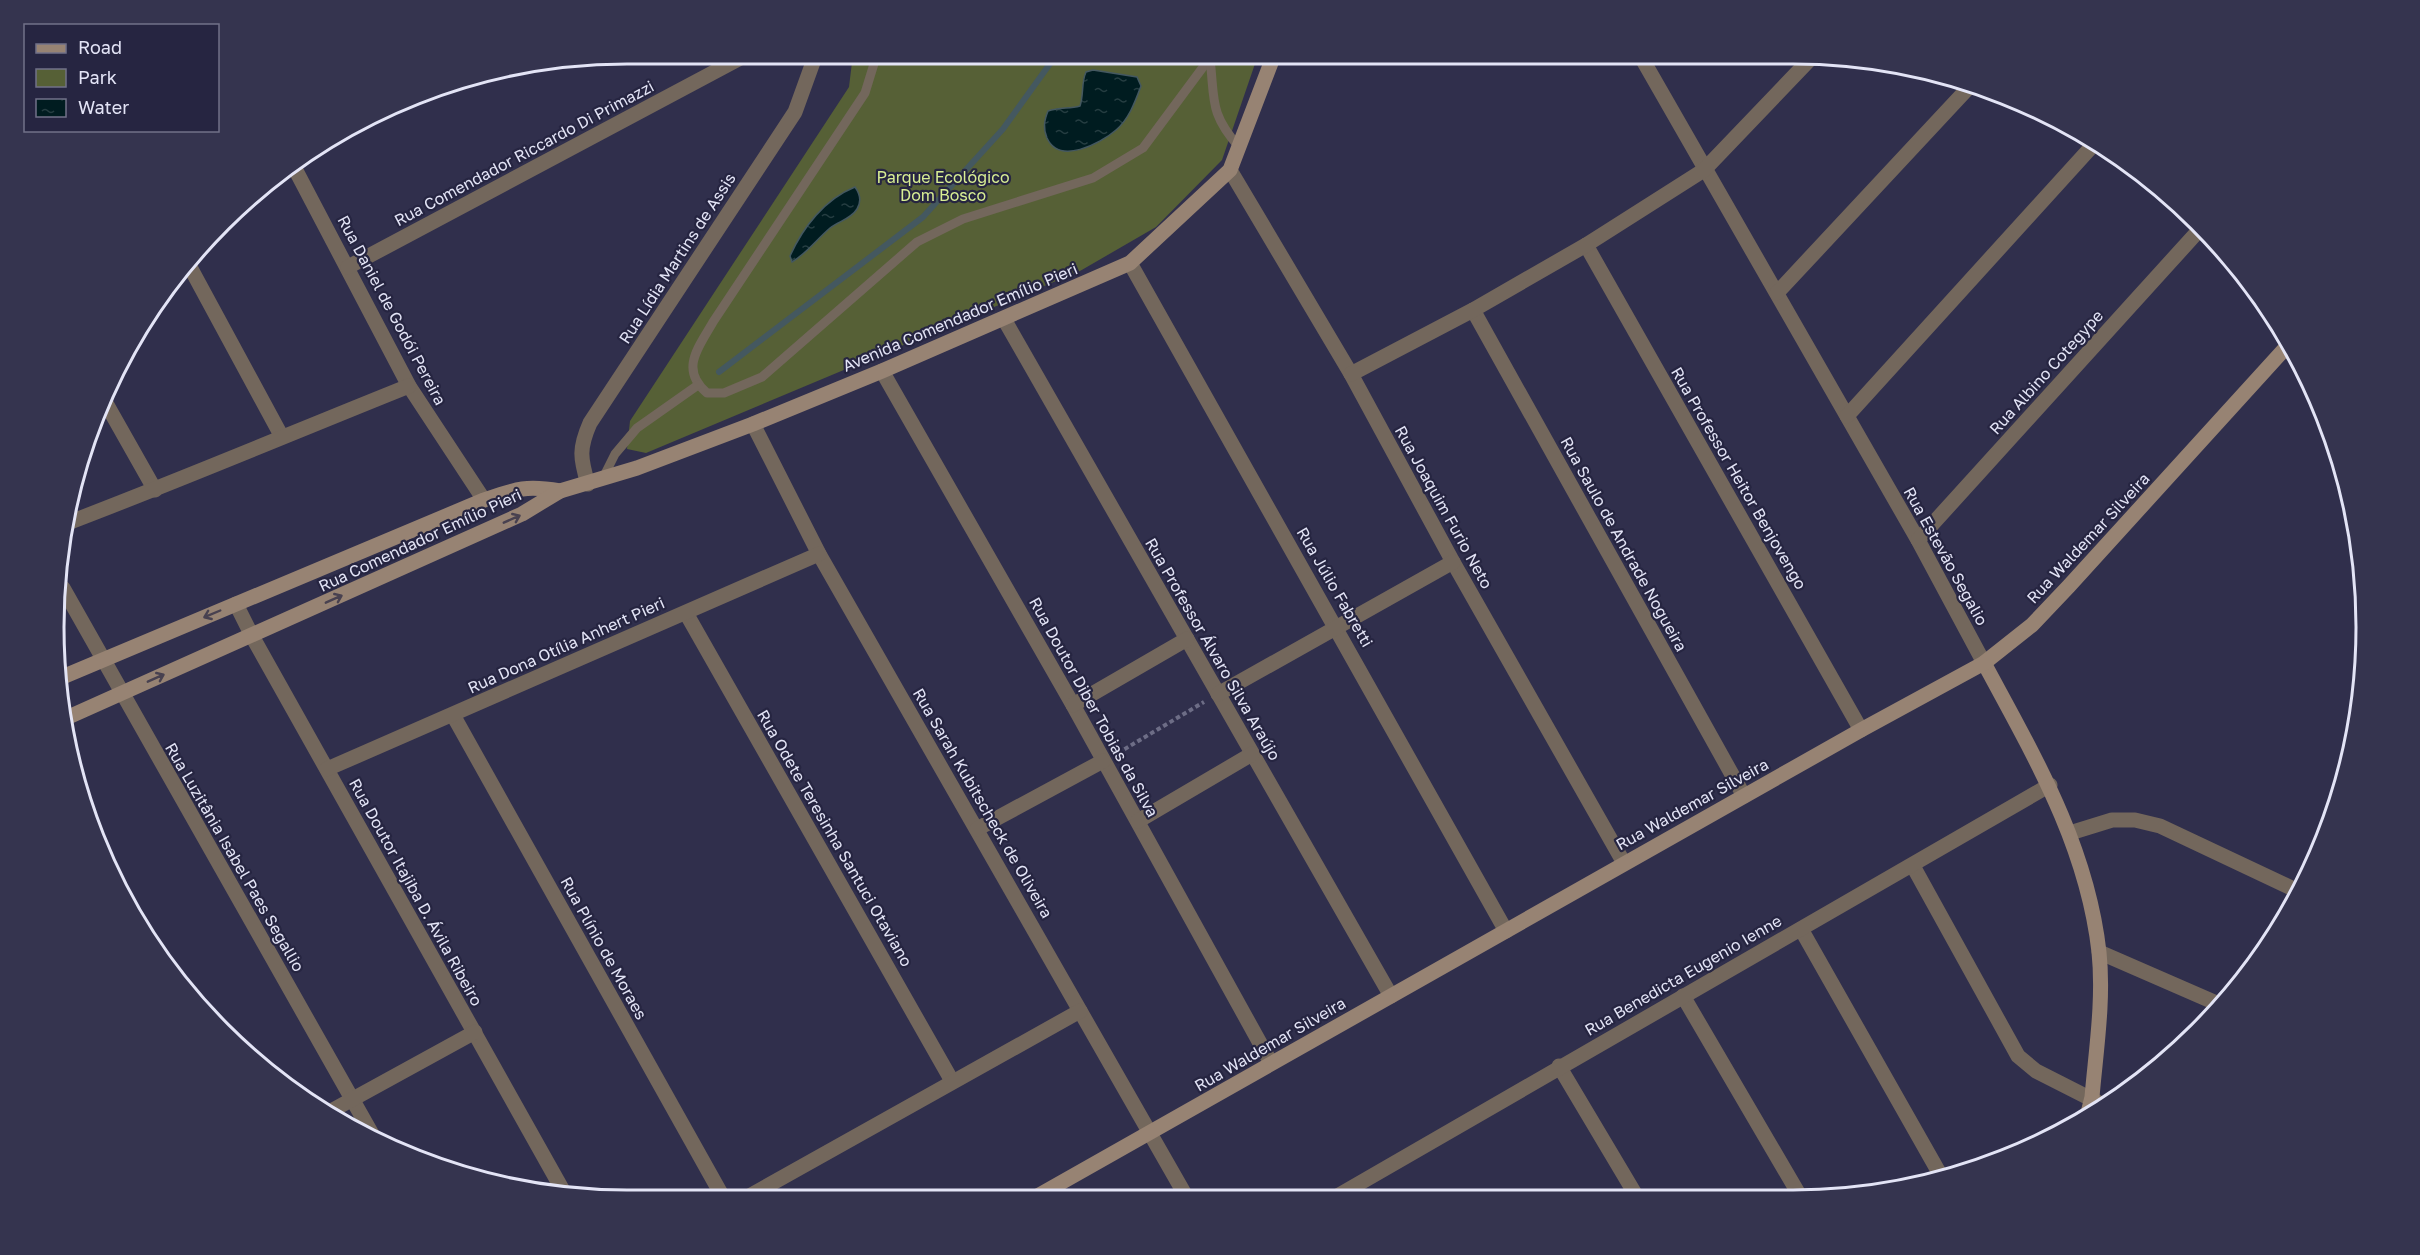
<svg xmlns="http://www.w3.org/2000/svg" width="2420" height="1255" font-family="'Golos Text',sans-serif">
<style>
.green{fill:#566036}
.water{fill:url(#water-ripples);stroke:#445860;stroke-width:1.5}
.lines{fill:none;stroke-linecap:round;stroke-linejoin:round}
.stream{stroke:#445860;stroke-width:6}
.path{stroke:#6d6d86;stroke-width:4;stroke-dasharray:4.5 3;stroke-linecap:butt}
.lane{stroke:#73675c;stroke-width:9}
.street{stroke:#73675c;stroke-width:15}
.secondary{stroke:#978373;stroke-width:15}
.oneway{stroke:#484150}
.labels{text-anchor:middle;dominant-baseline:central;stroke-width:4.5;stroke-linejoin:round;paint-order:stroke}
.street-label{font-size:16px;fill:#e3e4f6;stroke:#262541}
.park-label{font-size:16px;fill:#d8ee93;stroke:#262541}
.rim{fill:none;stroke:#e3e4f6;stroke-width:3}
</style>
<defs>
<pattern id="water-ripples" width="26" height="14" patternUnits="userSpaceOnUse" patternTransform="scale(1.5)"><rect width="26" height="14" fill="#001c20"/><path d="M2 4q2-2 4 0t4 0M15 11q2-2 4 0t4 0" fill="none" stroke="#253d41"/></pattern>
</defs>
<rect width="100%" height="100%" fill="#302f4c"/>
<path class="green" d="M853,54L1258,55L1222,160L1156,227L1080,271L646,453L627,449L630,421L849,87Z"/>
<g class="water">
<path d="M1093,70L1137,77L1141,86C1135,102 1129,119 1116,130C1100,144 1059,165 1047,138C1043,128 1044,121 1048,111C1059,107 1069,109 1080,106C1084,94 1081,83 1086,72Z"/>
<path d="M855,187C860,194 862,201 857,209C851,219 839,221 830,228C817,239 807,253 792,262L790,256C803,227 825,199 855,187Z"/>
</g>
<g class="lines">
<path class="stream" d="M719,372L923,217L1003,129L1057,54"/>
<path class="path" d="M1118,753L1204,702"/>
<g class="lane">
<path d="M877,54L865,93L713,322C699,347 679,369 707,393H724L762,377L917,242L963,219L1093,178L1143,148L1212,55"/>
<path d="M1210,59C1215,100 1209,113 1239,147"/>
<path d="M603,478L615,454L637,428L698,385"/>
</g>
<g class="street">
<path d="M1640,55L1918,540L1984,663"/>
<path d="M293,165L409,386L484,500"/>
<path d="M1230,170L1351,374L1453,562L1624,863"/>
<path d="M1586,245L1861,730"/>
<path d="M1130,263L1506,931"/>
<path d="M190,267L282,437"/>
<path d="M348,267L748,54"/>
<path d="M1777,293L1971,85"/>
<path d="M1473,310L1744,796"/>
<path d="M1004,319L1391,996"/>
<path d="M882,371L1073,705L1271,1063"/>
<path d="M1351,374L1473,310L1586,245L1704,170L1814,55"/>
<path d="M103,398L155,490"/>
<path d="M1847,416L2095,143"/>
<path d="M753,424L819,554L1187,1198"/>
<path d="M588,484C580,458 579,448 590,423L795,112L816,54"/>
<path d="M65,524C181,480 294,432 409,386"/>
<path d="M1918,540L2201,228"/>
<path d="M63,588L377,1143"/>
<path d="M236,604L252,636L566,1196"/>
<path d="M686,613L952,1081"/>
<path d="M1218,694L1453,562"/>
<path d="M1073,705L1187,639"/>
<path d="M453,715L724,1199"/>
<path d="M327,769L819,554"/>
<path d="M1138,821L1252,754"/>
<path d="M977,829L1103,761"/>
<path d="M2070,833L2112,820H2135L2160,826L2300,892"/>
<path d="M1913,866L2018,1056L2036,1071L2103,1105"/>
<path d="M1801,929L1941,1176"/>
<path d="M2099,952L2223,1006"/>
<path d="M1683,996L1800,1196"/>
<path d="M1559,1066L1637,1197"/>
<path d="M331,1111L475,1032"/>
<path d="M1334,1198L2050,785"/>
<path d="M744,1199L1080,1011"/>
</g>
<g class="secondary">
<path d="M1984,663C2034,756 2087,845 2099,952C2104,1000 2096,1050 2092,1097L2088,1113"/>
<path d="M60,678L484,500C516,489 526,485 560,491"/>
<path d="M64,719L522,514L560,491L637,468L753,424L882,371L1130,263L1230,170L1274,55"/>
<path d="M1034,1198L1861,730L1984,663L2032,625L2069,586L2290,343"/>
</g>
</g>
<defs><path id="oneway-shaft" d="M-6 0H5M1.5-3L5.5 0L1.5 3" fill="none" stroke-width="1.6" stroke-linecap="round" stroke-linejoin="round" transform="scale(1.5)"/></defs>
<g class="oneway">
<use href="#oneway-shaft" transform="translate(512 519) rotate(-24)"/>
<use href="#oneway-shaft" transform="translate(334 599) rotate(-24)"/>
<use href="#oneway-shaft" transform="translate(212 614) rotate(157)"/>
<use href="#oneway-shaft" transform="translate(156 678) rotate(-24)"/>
</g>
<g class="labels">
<g class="street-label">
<text transform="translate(524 153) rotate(-28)">Rua Comendador Riccardo Di Primazzi</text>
<text transform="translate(677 258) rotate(-57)">Rua Lídia Martins de Assis</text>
<text transform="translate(392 310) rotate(62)">Rua Daniel de Godói Pereira</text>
<text transform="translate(960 317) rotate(-23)">Avenida Comendador Emílio Pieri</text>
<text transform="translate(2046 372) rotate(-48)">Rua Albino Cotegype</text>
<text transform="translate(1739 478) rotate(60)">Rua Professor Heitor Benjovengo</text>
<text transform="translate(1444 507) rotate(61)">Rua Joaquim Furio Neto</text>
<text transform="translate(2088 538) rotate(-47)">Rua Waldemar Silveira</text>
<text transform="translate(420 540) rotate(-25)">Rua Comendador Emílio Pieri</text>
<text transform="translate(1624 544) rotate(61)">Rua Saulo de Andrade Nogueira</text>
<text transform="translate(1946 556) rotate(61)">Rua Estevão Segalio</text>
<text transform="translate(1335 587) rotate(60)">Rua Júlio Fabretti</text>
<text transform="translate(566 645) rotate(-24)">Rua Dona Otília Anhert Pieri</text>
<text transform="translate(1213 649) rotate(60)">Rua Professor Álvaro Silva Araújo</text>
<text transform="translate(1094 707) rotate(61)">Rua Doutor Diber Tobias da Silva</text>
<text transform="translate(983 803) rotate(60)">Rua Sarah Kubitscheck de Oliveira</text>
<text transform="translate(1692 804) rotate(-29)">Rua Waldemar Silveira</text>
<text transform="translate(835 838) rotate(60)">Rua Odete Teresinha Santuci Otaviano</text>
<text transform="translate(235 857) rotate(60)">Rua Luzitânia Isabel Paes Segallio</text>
<text transform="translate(416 892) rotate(61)">Rua Doutor Itajiba D. Ávila Ribeiro</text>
<text transform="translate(604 948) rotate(61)">Rua Plínio de Moraes</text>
<text transform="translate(1683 975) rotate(-30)">Rua Benedicta Eugenio Ienne</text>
<text transform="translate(1270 1044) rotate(-30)">Rua Waldemar Silveira</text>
</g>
<g class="park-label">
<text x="943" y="177">Parque Ecológico<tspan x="943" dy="18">Dom Bosco</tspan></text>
</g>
</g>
<path d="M0 0H2420V1255H0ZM627 64H1793A563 563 0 0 1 2356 627V627A563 563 0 0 1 1793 1190H627A563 563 0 0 1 64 627V627A563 563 0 0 1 627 64Z" fill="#35344f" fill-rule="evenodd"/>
<path class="rim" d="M627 64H1793A563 563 0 0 1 2356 627V627A563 563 0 0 1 1793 1190H627A563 563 0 0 1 64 627V627A563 563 0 0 1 627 64Z"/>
<rect x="24" y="24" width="195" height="108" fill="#262541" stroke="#727189" stroke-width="1.5"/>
<rect x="36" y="44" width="30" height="9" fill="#978373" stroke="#727189" stroke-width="1.5"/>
<text x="78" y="54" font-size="18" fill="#e3e4f6">Road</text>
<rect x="36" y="69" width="30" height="18" fill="#566036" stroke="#727189" stroke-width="1.5"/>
<text x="78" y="84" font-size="18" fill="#e3e4f6">Park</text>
<rect x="36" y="99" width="30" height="18" fill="url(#water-ripples)" stroke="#727189" stroke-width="1.5"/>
<text x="78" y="114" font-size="18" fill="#e3e4f6">Water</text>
</svg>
